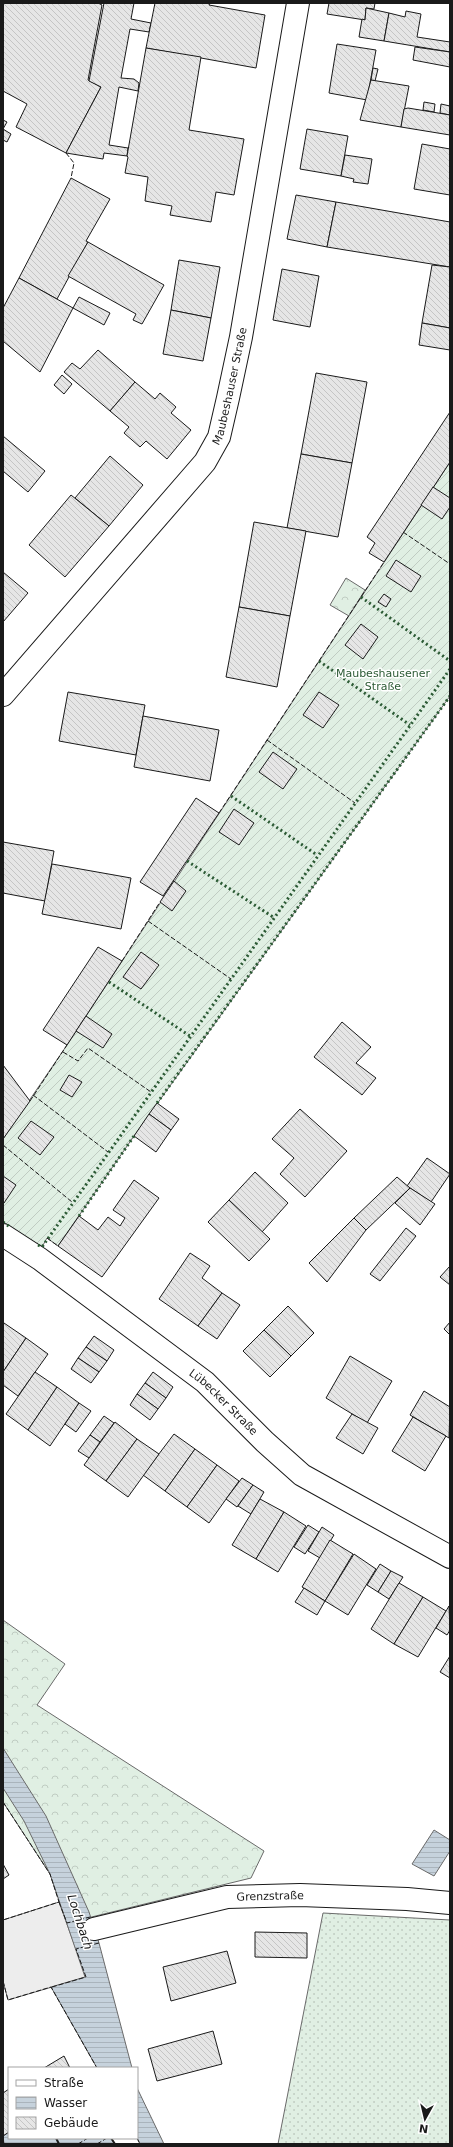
<svg xmlns="http://www.w3.org/2000/svg" width="453" height="2147" font-family="'DejaVu Sans',sans-serif">
<style>
.grass{fill:url(#grass-dots);stroke:#6a6a6a}
.forest{fill:url(#forest-crowns);stroke:#6a6a6a}
.garden{fill:url(#garden-furrows);stroke:#6a6a6a}
.parking{fill:#ededed;stroke:#6a6a6a}
.water{fill:url(#water-rules);stroke:#6a6a6a}
.building{fill:url(#building-back-hatch);stroke:#1a1a1a}
.lines{fill:none;stroke-linecap:round;stroke-linejoin:round}
.street-casing{stroke:#1a1a1a;stroke-width:24}
.street{stroke:#fff;stroke-width:22}
.hedge{stroke:#2b5a34;stroke-width:3;stroke-dasharray:2 3;stroke-linecap:butt}
.fence{stroke:#1a1a1a;stroke-width:1;stroke-dasharray:5 2;stroke-linecap:butt}
.wall{stroke:#1a1a1a;stroke-width:2}
.labels{text-anchor:middle;dominant-baseline:central;stroke-width:3;stroke-linejoin:round;paint-order:stroke}
.street-label{font-size:11px;fill:#1a1a1a;stroke:#fff}
.park-label{font-size:11px;fill:#2b5a34;stroke:#fff}
.water-label{font-size:12px;font-style:italic;fill:#1a1a1a;stroke:#fff}
</style>
<defs>
<pattern id="grass-dots" width="8" height="8" patternUnits="userSpaceOnUse"><rect width="8" height="8" fill="#e0efe3"/><path d="M2 2h.1M6 6h.1" fill="none" stroke="#c0ccc2" stroke-width="1.8" stroke-linecap="round"/></pattern>
<pattern id="forest-crowns" width="20" height="18" patternUnits="userSpaceOnUse"><rect width="20" height="18" fill="#e0efe3"/><path d="M2 6a3 3 0 1 1 6 0M12 15a3 3 0 1 1 6 0" fill="none" stroke="#c0ccc2"/></pattern>
<pattern id="garden-furrows" width="10" height="10" patternUnits="userSpaceOnUse"><rect width="10" height="10" fill="#e0efe3"/><path d="M-1 1l2-2M0 10L10 0M9 11l2-2" fill="none" stroke="#c0ccc2"/></pattern>
<pattern id="water-rules" width="6" height="5" patternUnits="userSpaceOnUse"><rect width="6" height="5" fill="#c6d2dc"/><path d="M0 2.5h6" fill="none" stroke="#aab4bc"/></pattern>
<pattern id="building-back-hatch" width="6" height="6" patternUnits="userSpaceOnUse"><rect width="6" height="6" fill="#e6e6e6"/><path d="M-1 5l2 2M0 0l6 6M5-1l2 2" fill="none" stroke="#c5c5c5"/></pattern>
</defs>
<rect width="100%" height="100%" fill="#fff"/>
<path class="grass" d="M323,1913L450,1920V2144H278Z"/>
<g class="forest">
<path d="M346,578L365,590L349,616L330,605Z"/>
<path d="M3,1620L65,1664L37,1705L264,1851L251,1878L67,1923L50,1874L3,1802Z"/>
</g>
<path class="garden" d="M450,462V696L134,1136L58,1246L47,1238L42,1247L3,1222V1139L67,1045Z"/>
<path class="parking" d="M59,1902L86,1977L8,2000L3,1981V1920Z"/>
<g class="water">
<path d="M3,1748L46,1816L89,1912L99,1943L132,2068H97L51,1987L85,1977L50,1874L24,1821L3,1788Z"/>
<path d="M434,1830L450,1840V1851L434,1876L412,1864Z"/>
<path d="M137,2088L138,2090L164,2144H140L137,2138Z"/>
<path d="M9,2132V2138H111L115,2144H4L3,2136Z"/>
</g>
<g class="building">
<path d="M3,3H98L102,5L88,80L101,87L66,153L16,127L27,104L3,91Z"/>
<path d="M104,3H134L131,19L151,23L149,32L130,29L121,78L134,79L139,83L138,91L119,87L109,145L128,148L127,156L104,153L103,159L66,153L101,87L89,81Z"/>
<path d="M155,3H210L209,5L265,15L256,68L146,48Z"/>
<path d="M329,3H375L374,9L366,8L365,20L327,14Z"/>
<path d="M366,8L389,13L384,41L359,37L362,19L365,20Z"/>
<path d="M406,11L421,14L417,37L450,42V52L384,41L389,13L405,17Z"/>
<path d="M337,44L376,50L367,100L329,93Z"/>
<path d="M415,47L450,52V67L413,60Z"/>
<path d="M146,48L201,57L189,130L244,139L234,195L216,192L211,222L170,215L172,206L145,201L148,177L125,173L128,157L127,156Z"/>
<path d="M373,68L378,69L375,81L371,80Z"/>
<path d="M371,80L409,86L401,127L360,120Z"/>
<path d="M424,102L435,104L434,112L423,110Z"/>
<path d="M441,104L450,106V115L440,113Z"/>
<path d="M408,108L450,115V135L401,127L404,109Z"/>
<path d="M3,120L7,122L3,129L11,134L7,142L3,140Z"/>
<path d="M307,129L348,136L341,176L300,169Z"/>
<path d="M422,144L450,149V195L414,189Z"/>
<path d="M345,155L372,159L368,184L353,182L354,179L341,176Z"/>
<path d="M71,178L110,199L86,241L88,242L57,299L19,278Z"/>
<path d="M296,195L336,202L327,247L287,239Z"/>
<path d="M336,202L450,222V267L327,247Z"/>
<path d="M88,242L164,285L142,324L133,320L136,314L68,276Z"/>
<path d="M179,260L220,267L211,318L171,310Z"/>
<path d="M432,265L450,267V328L422,323Z"/>
<path d="M282,269L319,276L310,327L273,320Z"/>
<path d="M19,278L73,308L40,372L3,341V308Z"/>
<path d="M79,297L110,313L104,325L73,308Z"/>
<path d="M171,310L211,318L203,361L163,354Z"/>
<path d="M422,323L450,328V350L419,345Z"/>
<path d="M98,350L135,382L110,411L64,372L72,363L80,369Z"/>
<path d="M316,373L367,382L352,463L301,454Z"/>
<path d="M62,375L72,384L64,394L54,385Z"/>
<path d="M135,382L155,399L160,393L176,407L171,413L191,430L167,459L146,441L140,447L124,433L129,427L110,411Z"/>
<path d="M450,412V462L384,562L369,553L375,543L367,537Z"/>
<path d="M3,436L45,471L28,492L3,471Z"/>
<path d="M301,454L352,463L338,537L287,528Z"/>
<path d="M110,456L143,485L109,526L75,498Z"/>
<path d="M433,487L450,498V507L442,519L421,505Z"/>
<path d="M71,495L109,526L65,577L29,545Z"/>
<path d="M254,522L306,531L290,616L239,607Z"/>
<path d="M396,560L421,576L411,592L386,576Z"/>
<path d="M3,572L28,593L3,622Z"/>
<path d="M384,594L391,599L386,607L378,602Z"/>
<path d="M239,607L290,616L277,687L226,677Z"/>
<path d="M361,624L378,637L363,659L345,645Z"/>
<path d="M68,692L145,705L136,755L59,741Z"/>
<path d="M319,692L339,705L323,728L303,715Z"/>
<path d="M143,716L219,730L210,781L134,767Z"/>
<path d="M273,752L297,769L283,789L259,772Z"/>
<path d="M196,798L219,813L163,896L140,882Z"/>
<path d="M234,809L254,823L239,845L219,832Z"/>
<path d="M3,842L54,851L45,901L3,893Z"/>
<path d="M52,864L131,878L121,929L42,914Z"/>
<path d="M174,881L186,891L172,911L160,902Z"/>
<path d="M98,947L122,961L67,1045L43,1030Z"/>
<path d="M141,952L159,965L141,989L123,977Z"/>
<path d="M86,1016L112,1034L103,1048L76,1031Z"/>
<path d="M342,1022L371,1047L356,1063L376,1078L362,1095L314,1057Z"/>
<path d="M3,1065L30,1101L3,1139Z"/>
<path d="M69,1075L82,1082L72,1097L60,1090Z"/>
<path d="M157,1103L179,1119L171,1130L149,1114Z"/>
<path d="M300,1109L347,1151L305,1197L280,1174L294,1158L272,1139Z"/>
<path d="M149,1114L171,1130L156,1152L134,1136Z"/>
<path d="M31,1121L54,1137L40,1155L18,1138Z"/>
<path d="M427,1158L450,1174L431,1202L407,1186Z"/>
<path d="M255,1172L288,1203L262,1232L229,1200Z"/>
<path d="M3,1176L16,1185L4,1203L3,1202Z"/>
<path d="M397,1177L410,1188L366,1230L354,1218Z"/>
<path d="M134,1180L159,1198L102,1277L58,1246L79,1216L98,1230L108,1217L120,1226L125,1218L113,1210Z"/>
<path d="M410,1188L435,1204L420,1225L395,1203Z"/>
<path d="M229,1200L270,1239L249,1261L208,1222Z"/>
<path d="M354,1218L366,1230L327,1282L309,1263Z"/>
<path d="M406,1228L416,1236L380,1281L370,1274Z"/>
<path d="M190,1253L210,1266L202,1278L222,1293L198,1326L159,1299Z"/>
<path d="M450,1266V1285L440,1277Z"/>
<path d="M222,1293L240,1305L217,1339L198,1326Z"/>
<path d="M288,1306L314,1333L291,1356L264,1330Z"/>
<path d="M450,1322V1335L444,1329Z"/>
<path d="M4,1323L26,1338L3,1372V1325Z"/>
<path d="M264,1330L291,1356L270,1377L243,1351Z"/>
<path d="M94,1336L114,1350L107,1361L86,1347Z"/>
<path d="M26,1338L48,1354L18,1396L3,1385V1372Z"/>
<path d="M86,1347L107,1361L99,1372L78,1358Z"/>
<path d="M350,1356L392,1381L367,1423L326,1398Z"/>
<path d="M78,1358L99,1372L91,1383L71,1369Z"/>
<path d="M35,1372L57,1387L28,1430L6,1414Z"/>
<path d="M153,1372L173,1387L166,1398L145,1383Z"/>
<path d="M145,1383L166,1398L158,1409L137,1394Z"/>
<path d="M57,1387L79,1403L50,1446L28,1430Z"/>
<path d="M424,1391L450,1407L449,1438L410,1415Z"/>
<path d="M137,1394L158,1409L150,1420L130,1405Z"/>
<path d="M79,1403L91,1411L76,1432L65,1424Z"/>
<path d="M352,1414L378,1428L363,1454L336,1438Z"/>
<path d="M104,1416L114,1423L100,1442L90,1435Z"/>
<path d="M413,1417L446,1436L425,1471L392,1451Z"/>
<path d="M115,1422L137,1439L106,1481L84,1465Z"/>
<path d="M174,1434L195,1449L165,1491L143,1475Z"/>
<path d="M90,1435L100,1442L89,1458L78,1451Z"/>
<path d="M137,1439L159,1454L128,1497L106,1481Z"/>
<path d="M195,1449L217,1465L187,1507L165,1491Z"/>
<path d="M217,1465L239,1481L209,1523L187,1507Z"/>
<path d="M242,1478L253,1485L237,1507L226,1499Z"/>
<path d="M253,1485L264,1492L251,1514L238,1506Z"/>
<path d="M260,1499L284,1512L256,1559L232,1545Z"/>
<path d="M284,1512L306,1526L278,1572L256,1559Z"/>
<path d="M308,1525L319,1532L305,1554L294,1547Z"/>
<path d="M322,1527L334,1535L320,1558L308,1551Z"/>
<path d="M330,1540L353,1554L325,1601L302,1587Z"/>
<path d="M354,1554L376,1569L348,1615L325,1601Z"/>
<path d="M380,1564L391,1571L378,1592L367,1585Z"/>
<path d="M391,1571L403,1577L389,1599L378,1592Z"/>
<path d="M399,1583L423,1597L394,1644L371,1629Z"/>
<path d="M304,1588L325,1601L317,1615L295,1602Z"/>
<path d="M423,1597L446,1611L418,1657L394,1644Z"/>
<path d="M449,1606L450,1630L447,1635L436,1628Z"/>
<path d="M450,1656V1678L440,1672Z"/>
<path d="M3,1864L9,1875L3,1879Z"/>
<path d="M255,1932L307,1933V1958L255,1957Z"/>
<path d="M227,1951L236,1983L171,2001L163,1967Z"/>
<path d="M213,2031L222,2064L157,2081L148,2049Z"/>
<path d="M64,2056L70,2068H44Z"/>
<path d="M9,2089V2132L3,2136V2093Z"/>
</g>
<g class="lines">
<defs>
<g id="street">
<path id="s1" d="M3,695L205,462L219,437L228,398L241,337L298,3"/>
<path id="s2" d="M3,1235L40,1259L205,1382L265,1442L302,1475L450,1557"/>
<path id="s3" d="M94,1929L227,1897L300,1895L407,1899L450,1903"/>
</g>
</defs>
<use href="#street" class="street-casing"/>
<use href="#street" class="street"/>
<g class="hedge">
<path d="M361,597L450,661"/>
<path d="M319,661L410,725"/>
<path d="M231,796L317,855"/>
<path d="M187,861L273,917"/>
<path d="M109,982L190,1036"/>
<path d="M157,1103L450,696"/>
<path d="M79,1216L134,1136"/>
<path d="M3,1222L10,1227"/>
<path d="M38,1245L42,1247L450,669"/>
</g>
<g class="fence">
<path d="M66,153L74,163L71,178"/>
<path d="M403,532L450,564"/>
<path d="M267,740L355,803"/>
<path d="M219,813L384,562"/>
<path d="M148,921L231,979"/>
<path d="M122,961L160,902"/>
<path d="M63,1052L78,1061L88,1048L151,1092"/>
<path d="M33,1095L108,1152"/>
<path d="M30,1101L67,1045"/>
<path d="M3,1145L72,1202"/>
<path d="M47,1238L58,1246"/>
<path d="M3,1802L50,1874L59,1902L3,1920"/>
<path d="M59,1902L67,1923L90,1917"/>
<path d="M3,1981L8,2000L51,1987L97,2068"/>
<path d="M52,1987L86,1977L76,1949L99,1943"/>
<path d="M137,2138L140,2144"/>
<path d="M78,2144L88,2138"/>
<path d="M97,2144L107,2138"/>
</g>
<g class="wall">
<path d="M56,2138L59,2144"/>
<path d="M111,2138L115,2144"/>
<path d="M3,2143L4,2144"/>
</g>
</g>
<g class="labels">
<g class="street-label">
<text stroke="none"><textPath href="#s1" startOffset="389">Maubeshauser Straße</textPath></text>
<text stroke="none"><textPath href="#s2" startOffset="277">Lübecker Straße</textPath></text>
<text stroke="none"><textPath href="#s3" startOffset="180">Grenzstraße</textPath></text>
</g>
<g class="park-label">
<text x="383" y="673">Maubeshausener<tspan x="383" dy="13">Straße</tspan></text>
</g>
<g class="water-label">
<text transform="translate(80 1922) rotate(72)">Lochbach</text>
</g>
</g>
<rect width="453" height="2147" fill="none" stroke="#1a1a1a" stroke-width="8"/>
<rect x="8" y="2067" width="130" height="72" fill="#ffffff" stroke="#a3a3a3"/>
<rect x="16" y="2080" width="20" height="6" fill="#ffffff" stroke="#a3a3a3"/>
<text x="44" y="2087" font-size="12" fill="#1a1a1a">Straße</text>
<rect x="16" y="2097" width="20" height="12" fill="url(#water-rules)" stroke="#a3a3a3"/>
<text x="44" y="2107" font-size="12" fill="#1a1a1a">Wasser</text>
<rect x="16" y="2117" width="20" height="12" fill="url(#building-back-hatch)" stroke="#a3a3a3"/>
<text x="44" y="2127" font-size="12" fill="#1a1a1a">Gebäude</text>
<g transform="translate(425 2119) rotate(188)" stroke="#ffffff" stroke-width="3" paint-order="stroke">
<path d="M0-3L7 15L0 10L-7 15Z" fill="#1a1a1a"/>
<text y="-6" font-size="11" font-weight="bold" text-anchor="middle" fill="#1a1a1a">N</text>
</g>
</svg>
